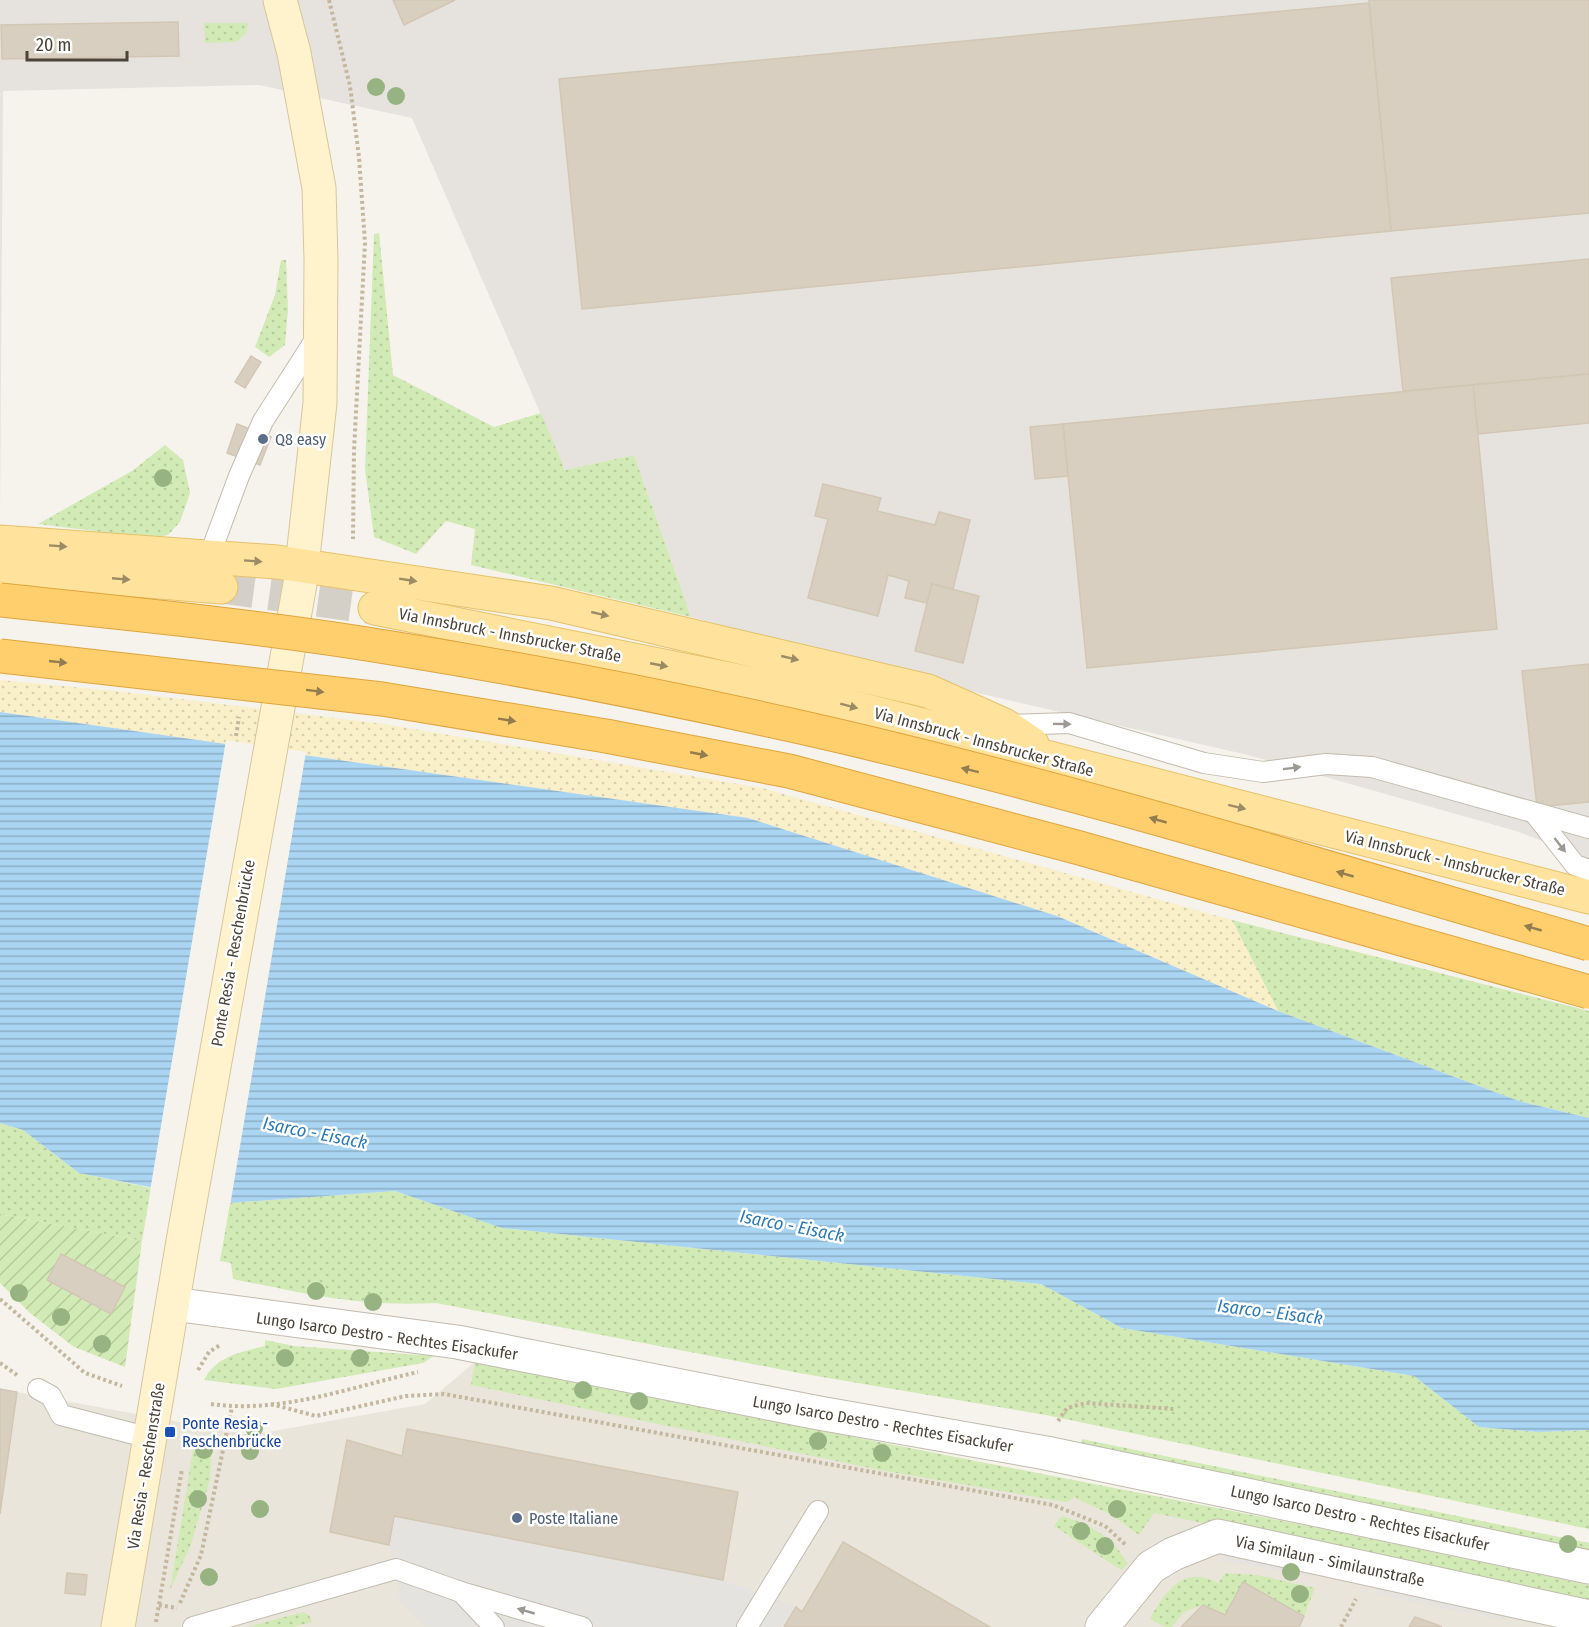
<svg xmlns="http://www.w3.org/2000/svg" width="1589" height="1627" font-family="'Fira Sans Condensed',sans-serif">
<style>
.residential{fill:#eae5da}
.industrial{fill:#e6e2dd}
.grass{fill:url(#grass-dots)}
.sand{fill:url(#sand-dots)}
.garden{fill:url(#garden-furrows)}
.parking{fill:#e5e3e0}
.water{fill:url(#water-rules)}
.pier{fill:#f6f3ec}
.building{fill:#d8cfc1;stroke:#d3c7b4;stroke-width:1.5}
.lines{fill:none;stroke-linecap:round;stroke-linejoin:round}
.primary-tunnel{stroke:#d4d0c8;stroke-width:33;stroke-dasharray:33 16;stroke-linecap:butt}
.lane-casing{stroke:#c2bbae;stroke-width:22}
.street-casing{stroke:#c2bbae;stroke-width:35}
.secondary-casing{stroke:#d6c79b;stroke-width:35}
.primary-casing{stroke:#e6c16a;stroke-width:35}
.path{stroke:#c4b79f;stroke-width:4;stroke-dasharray:3 3;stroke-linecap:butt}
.lane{stroke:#fff;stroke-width:20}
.street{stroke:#fff;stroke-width:33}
.secondary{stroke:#fff3cd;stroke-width:33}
.primary{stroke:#ffe39c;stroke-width:33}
.highway-bridge-casing{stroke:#e0a43c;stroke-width:35;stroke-linecap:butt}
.highway-bridge{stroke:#ffcf6e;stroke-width:33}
.tree{fill:#97b381}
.oneway{fill:#9c8c66}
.oneway2{fill:#937c4e}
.oneway3{fill:#9c9892}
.service-dot{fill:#5c6f8a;stroke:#fff;stroke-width:2}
.transit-dot{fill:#1a4fb4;stroke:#fff;stroke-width:2}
.labels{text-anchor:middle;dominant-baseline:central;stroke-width:5;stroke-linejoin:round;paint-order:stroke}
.service-label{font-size:16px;fill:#4e5e75;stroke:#fff;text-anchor:start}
.street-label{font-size:16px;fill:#4b4439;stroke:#fff}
.transit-label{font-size:16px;fill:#164399;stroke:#fff;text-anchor:start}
.water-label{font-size:18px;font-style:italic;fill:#2e7ab2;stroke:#fff}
</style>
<defs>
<pattern id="grass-dots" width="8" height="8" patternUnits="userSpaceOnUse" patternTransform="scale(1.5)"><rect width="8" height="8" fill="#d2eab5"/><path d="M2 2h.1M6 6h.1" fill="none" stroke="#b6ca9c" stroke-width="1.8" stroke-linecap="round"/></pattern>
<pattern id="sand-dots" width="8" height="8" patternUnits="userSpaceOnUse" patternTransform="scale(1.5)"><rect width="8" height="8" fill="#f9efc9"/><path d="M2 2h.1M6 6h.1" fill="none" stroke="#d7cead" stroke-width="1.8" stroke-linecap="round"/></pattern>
<pattern id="garden-furrows" width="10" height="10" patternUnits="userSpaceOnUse" patternTransform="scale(1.5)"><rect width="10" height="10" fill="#d2eab5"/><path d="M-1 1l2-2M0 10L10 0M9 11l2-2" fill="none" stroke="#b6ca9c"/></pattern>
<pattern id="water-rules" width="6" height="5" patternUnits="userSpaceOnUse" patternTransform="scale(1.5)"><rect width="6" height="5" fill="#a9d4f2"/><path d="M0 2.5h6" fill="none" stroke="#8caec5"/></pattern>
</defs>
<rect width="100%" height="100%" fill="#f6f3ec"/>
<path class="residential" d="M475,1362L1589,1593V1627H0V1389L251,1435L425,1404Z"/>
<path class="industrial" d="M0,0H1589V859L1516,831L1248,755L951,687L691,617L634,455L565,470L412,118L259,85L3,91L0,517Z"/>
<g class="grass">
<path d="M204,23H248L246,34L236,42L205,43Z"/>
<path d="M379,233L393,375L494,427L541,413L565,470L634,455L691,617L471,565L475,529L446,521L416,554L374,537L365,469L374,234Z"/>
<path d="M281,260H286L288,310L285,345L269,357L255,347L275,295Z"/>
<path d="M165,445L183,460L190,493L180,522L168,535L150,538L38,524L132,471Z"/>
<path d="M1232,920L1589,1011V1118L1519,1101L1278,1011Z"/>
<path d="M0,1123L23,1130L79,1173L151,1188L142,1241L0,1214Z"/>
<path d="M395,1191L503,1228L1041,1284L1122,1328L1414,1376L1479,1427L1538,1432L1589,1430V1529L1046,1415L799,1373L436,1303C360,1307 306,1294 233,1279L231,1263L220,1261L230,1203Z"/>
<path d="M265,1340L294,1346L434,1356L423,1363L276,1389L204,1380C216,1356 241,1352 265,1346Z"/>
<path d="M475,1363L1314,1527L1589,1585V1601L1154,1513L1139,1535L1110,1514L1077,1499L1076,1497L1066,1502L880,1470L471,1385Z"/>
<path d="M195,1438L212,1442L210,1480L190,1547L170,1590Z"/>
<path d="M1082,1439L1589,1543V1553L1080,1447Z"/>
<path d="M1062,1516C1091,1524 1113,1538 1128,1564L1121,1570L1054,1526Z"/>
<path d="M1225,1573L1257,1575L1315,1588L1304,1616L1243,1582L1225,1615L1203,1605L1184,1612L1172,1627H1165L1150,1619C1165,1591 1184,1564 1218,1583Z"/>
<path d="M303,1612L309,1615L312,1622L293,1627H247Z"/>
</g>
<path class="sand" d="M0,680L115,691L384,724L762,788L1232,920L1278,1011L1057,916L748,818L0,712Z"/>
<path class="garden" d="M0,1214L142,1241L125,1367L74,1347L30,1313L0,1283Z"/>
<g class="parking">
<path d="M394,1516L723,1580L796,1607L784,1627H425L400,1602L396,1569L389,1545Z"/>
<path d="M1227,1550L1317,1566L1314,1577L1225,1561Z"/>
<path d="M1378,1583L1506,1610L1504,1620L1375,1594Z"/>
</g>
<path class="water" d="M0,712L748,818L1057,916L1278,1011L1519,1101L1589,1118V1430L1538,1432L1479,1427L1414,1376L1122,1328L1041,1284L502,1228L395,1191L230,1203L79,1173L23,1130L0,1123Z"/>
<path class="pier" d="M226,740L306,752L230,1206L150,1191Z"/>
<g class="building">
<path d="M393,0H455L404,25Z"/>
<path d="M1369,0H1589V213L1391,231Z"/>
<path d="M1369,3L1391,231L582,309L559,79Z"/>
<path d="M178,22L179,56L2,59L1,25Z"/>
<path d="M1589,259V374L1403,391L1391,278Z"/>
<path d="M251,356L261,362L245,388L235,382Z"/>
<path d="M1589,374V423L1478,434L1473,385Z"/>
<path d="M1473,385L1497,629L1087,668L1063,424Z"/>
<path d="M237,424L271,437L260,465L227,453Z"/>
<path d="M1063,424L1068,476L1035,479L1030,427Z"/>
<path d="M823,484L881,498L877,511L935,525L939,512L970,520L953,589L932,584L927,603L905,598L909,581L888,575L878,616L808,598L828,519L815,516Z"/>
<path d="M932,584L979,596L963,663L915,651Z"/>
<path d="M1589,664V802L1537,807L1522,671Z"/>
<path d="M61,1254L125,1287L111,1314L47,1280Z"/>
<path d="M0,1389L17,1392L0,1514Z"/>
<path d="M407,1429L738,1492L723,1580L394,1516L389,1545L330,1532L347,1440L402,1456Z"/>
<path d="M843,1542L990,1627H784L796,1607L802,1612Z"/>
<path d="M67,1573L87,1575L85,1595L65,1593Z"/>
<path d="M1243,1582L1304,1616L1299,1627H1181L1203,1605L1225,1615Z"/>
<path d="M1415,1617L1435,1624L1442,1627H1409Z"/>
</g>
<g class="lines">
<path class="primary-tunnel" d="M221,587L375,608"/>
<defs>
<g id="lane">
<path d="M209,557L239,476L263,421L317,337"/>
<path d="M1006,725L1069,723L1204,763L1263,772L1326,764L1372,767L1589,828"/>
<path d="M1535,814L1575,865L1589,870"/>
<path d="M38,1389L51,1396L61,1415L150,1438"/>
<path d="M461,1592L494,1627"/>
<path d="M193,1627L396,1569L461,1592L582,1627"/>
<path d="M747,1627L818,1511"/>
</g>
<g id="street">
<path d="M173,1304L457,1342L819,1413L1046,1453L1589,1567"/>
<path d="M1102,1627L1151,1567L1173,1554L1218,1536L1589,1617"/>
</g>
<path id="secondary" d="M118,1627L183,1241L300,584L320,403L321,260L319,188L294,53L280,0"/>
<g id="primary">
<path d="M0,542L277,562L551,603L928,691L1004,725L1032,744"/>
<path d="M0,569L221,587"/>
<path d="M375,608L798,693L1589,897"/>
</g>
</defs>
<use href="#lane" class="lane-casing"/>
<use href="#street" class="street-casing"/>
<use href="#secondary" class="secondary-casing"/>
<use href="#primary" class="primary-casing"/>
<g class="path">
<path d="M329,0L350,86L359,157L365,243L354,450L353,539"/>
<path d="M236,736L239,717"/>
<path d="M0,1299L85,1373L122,1386"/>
<path d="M0,1363L17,1375"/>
<path d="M198,1370L209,1352L220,1345"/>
<path d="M211,1404C281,1414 351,1387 418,1372"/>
<path d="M271,1404L316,1416L406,1396L444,1394L1053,1505L1105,1526L1127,1546"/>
<path d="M1058,1421L1067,1408L1086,1403L1175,1409"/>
<path d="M180,1603L201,1555L232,1407"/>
<path d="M159,1605L177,1608"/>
<path d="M156,1622L182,1469"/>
<path d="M1341,1627L1356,1599"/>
</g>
<use href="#lane" class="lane"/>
<use href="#street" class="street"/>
<use href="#secondary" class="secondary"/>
<use href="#primary" class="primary"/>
<defs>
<g id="highway-bridge">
<path d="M0,600C133,614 266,627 398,649C533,671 667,697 800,727C1066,787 1327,868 1589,944"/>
<path d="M0,656L382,699L606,736L789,771L1076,847L1589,992"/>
</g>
</defs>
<use href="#highway-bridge" class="highway-bridge-casing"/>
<use href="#highway-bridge" class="highway-bridge"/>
</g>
<g class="tree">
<circle cx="376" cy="87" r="9"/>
<circle cx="396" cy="96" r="9"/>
<circle cx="163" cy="478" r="9"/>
<circle cx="316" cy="1291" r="9"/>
<circle cx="19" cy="1293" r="9"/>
<circle cx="373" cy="1302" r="9"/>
<circle cx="61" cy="1317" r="9"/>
<circle cx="102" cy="1344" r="9"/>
<circle cx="285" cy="1358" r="9"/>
<circle cx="360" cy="1358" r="9"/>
<circle cx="583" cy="1390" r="9"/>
<circle cx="639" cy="1401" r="9"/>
<circle cx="254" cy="1428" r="9"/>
<circle cx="818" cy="1441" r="9"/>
<circle cx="204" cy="1450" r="9"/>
<circle cx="250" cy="1451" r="9"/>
<circle cx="882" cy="1453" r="9"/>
<circle cx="198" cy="1499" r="9"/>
<circle cx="260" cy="1509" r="9"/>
<circle cx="1117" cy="1509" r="9"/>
<circle cx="1081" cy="1531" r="9"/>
<circle cx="1568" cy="1544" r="9"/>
<circle cx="1105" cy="1546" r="9"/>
<circle cx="1291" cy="1572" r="9"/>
<circle cx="209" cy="1577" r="9"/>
<circle cx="1300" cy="1594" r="9"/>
</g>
<defs><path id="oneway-solid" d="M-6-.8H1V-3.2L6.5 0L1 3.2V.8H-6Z" transform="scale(1.5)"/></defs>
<g class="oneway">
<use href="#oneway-solid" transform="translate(58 546) rotate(4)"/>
<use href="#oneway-solid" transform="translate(253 561) rotate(4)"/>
<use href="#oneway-solid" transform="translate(121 579) rotate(5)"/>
<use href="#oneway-solid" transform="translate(408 580) rotate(9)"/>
<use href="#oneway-solid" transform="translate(600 614) rotate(13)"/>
<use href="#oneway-solid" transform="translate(790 658) rotate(13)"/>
<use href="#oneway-solid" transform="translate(659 665) rotate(11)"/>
<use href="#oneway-solid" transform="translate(849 706) rotate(15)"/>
<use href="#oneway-solid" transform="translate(1237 807) rotate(14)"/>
</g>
<g class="oneway2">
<use href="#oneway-solid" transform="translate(58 662) rotate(6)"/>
<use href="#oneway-solid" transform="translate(315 691) rotate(7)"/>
<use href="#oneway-solid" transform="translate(507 720) rotate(9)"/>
<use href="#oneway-solid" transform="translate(699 754) rotate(11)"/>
<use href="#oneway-solid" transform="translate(970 770) rotate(-166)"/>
<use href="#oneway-solid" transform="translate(1158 820) rotate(-164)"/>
<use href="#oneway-solid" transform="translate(1345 874) rotate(-164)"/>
<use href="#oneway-solid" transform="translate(1533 928) rotate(-164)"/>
</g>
<g class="oneway3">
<use href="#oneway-solid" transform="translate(1062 724) rotate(1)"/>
<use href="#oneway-solid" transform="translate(1292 768) rotate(-7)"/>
<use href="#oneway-solid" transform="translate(1560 845) rotate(52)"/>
<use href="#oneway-solid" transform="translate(526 1611) rotate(-164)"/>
</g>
<g class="service-dot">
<circle cx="263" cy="439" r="6"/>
<circle cx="517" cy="1518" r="6"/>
</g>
<rect class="transit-dot" x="164" y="1426" width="12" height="12" rx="3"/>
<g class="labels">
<g class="service-label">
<text x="275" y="439">Q8 easy</text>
<text x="529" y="1518">Poste Italiane</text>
</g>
<g class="street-label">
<text transform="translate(510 635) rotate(11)">Via Innsbruck - Innsbrucker Straße</text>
<text transform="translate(984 742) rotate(15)">Via Innsbruck - Innsbrucker Straße</text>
<text transform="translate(1455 863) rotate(14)">Via Innsbruck - Innsbrucker Straße</text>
<text transform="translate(233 953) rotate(-80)">Ponte Resia - Reschenbrücke</text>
<text transform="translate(387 1336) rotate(8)">Lungo Isarco Destro - Rechtes Eisackufer</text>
<text transform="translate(883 1424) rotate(10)">Lungo Isarco Destro - Rechtes Eisackufer</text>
<text transform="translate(146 1466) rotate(-81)">Via Resia - Reschenstraße</text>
<text transform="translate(1360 1518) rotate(12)">Lungo Isarco Destro - Rechtes Eisackufer</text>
<text transform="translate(1330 1561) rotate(12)">Via Similaun - Similaunstraße</text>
</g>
<g class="transit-label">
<text x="182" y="1423">Ponte Resia -<tspan x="182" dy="18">Reschenbrücke</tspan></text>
</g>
<g class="water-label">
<text transform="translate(315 1133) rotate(11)">Isarco - Eisack</text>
<text transform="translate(792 1226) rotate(11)">Isarco - Eisack</text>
<text transform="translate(1270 1312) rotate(7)">Isarco - Eisack</text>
</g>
</g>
<path d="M27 51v9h100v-9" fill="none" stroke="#4b4439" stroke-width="3"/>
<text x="36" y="51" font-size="18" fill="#4b4439" stroke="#ffffff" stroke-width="4.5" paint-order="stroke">20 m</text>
</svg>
